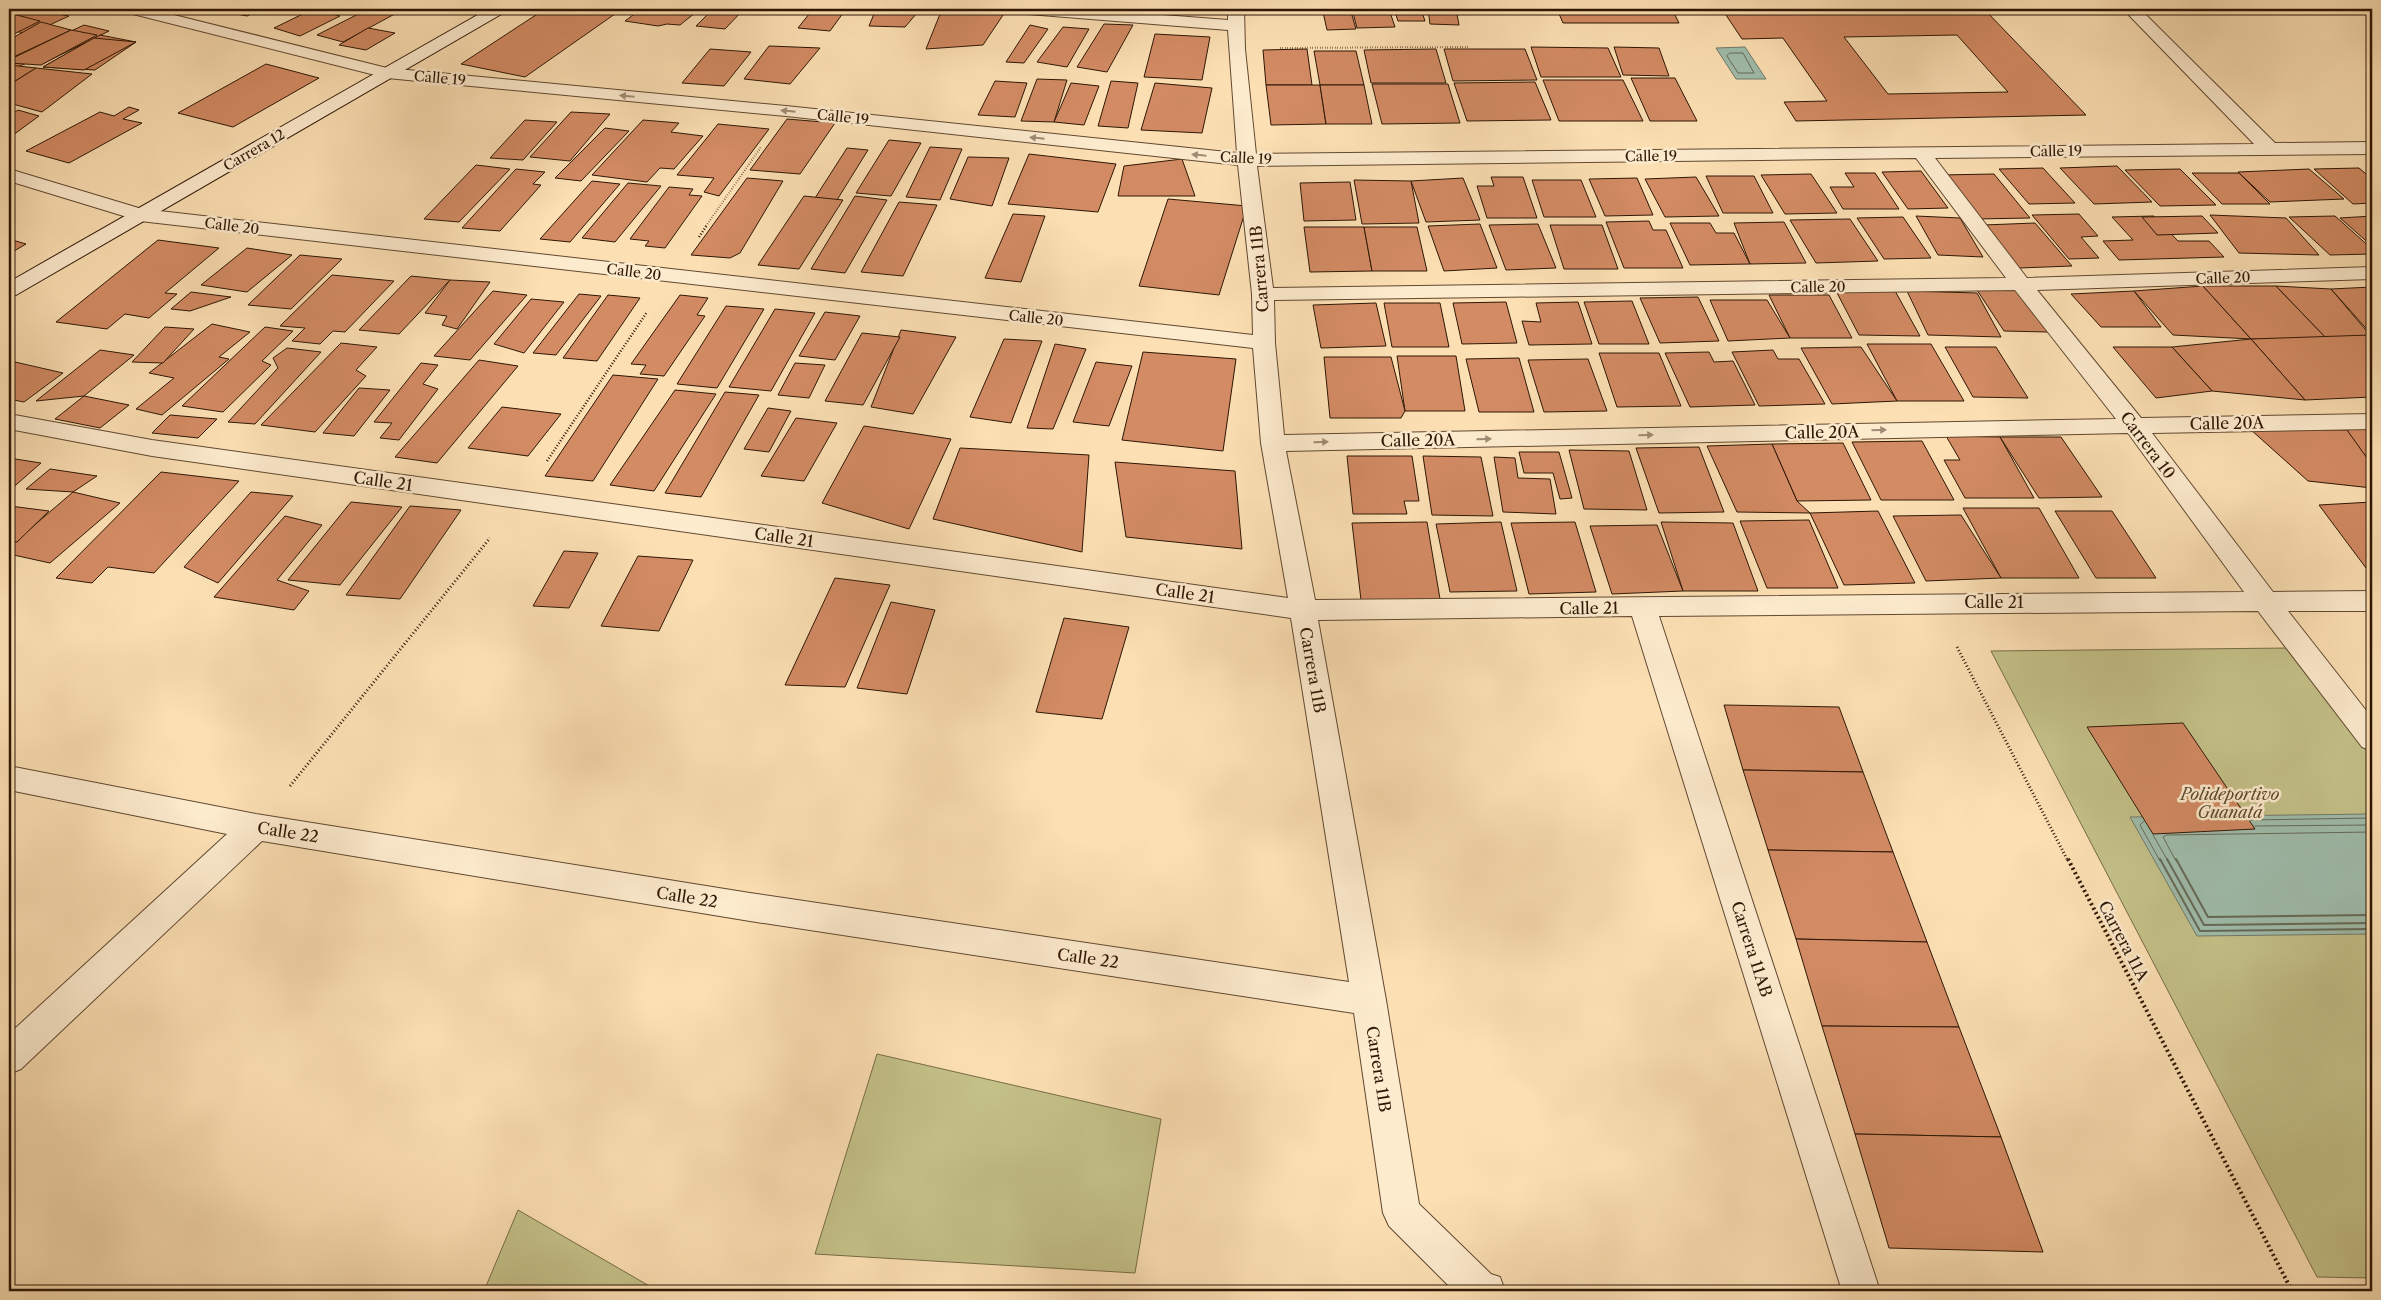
<svg xmlns="http://www.w3.org/2000/svg" width="2381" height="1300" font-family="'Libre Caslon Text',serif">
<style>
.green{fill:#c4c189;stroke:#786c46}
.water{fill:#9fbdac;stroke:#717a69}
.lines{fill:none;stroke-linecap:round;stroke-linejoin:round}
.shore-far1{stroke:#666a58;stroke-width:1}
.shore{stroke:#666a58;stroke-width:2}
.building{fill:#d38b64;stroke:#2d1604;fill-rule:evenodd}
.street-casing{stroke:#614830;stroke-width:2}
.secondary-casing{stroke:#2d1604;stroke-width:2}
.path-far3{stroke:#2d1604;stroke-width:2;stroke-dasharray:0.5 2;stroke-linecap:butt}
.path-far2{stroke:#2d1604;stroke-width:2.5;stroke-dasharray:1 2;stroke-linecap:butt}
.path-far1{stroke:#2d1604;stroke-width:3;stroke-dasharray:1 2.5;stroke-linecap:butt}
.path{stroke:#2d1604;stroke-width:4;stroke-dasharray:2 3;stroke-linecap:butt}
.street{fill:#fdebce;fill-rule:evenodd}
.secondary{fill:#fdebce;fill-rule:evenodd}
.oneway{fill:#9f8b73}
.labels{text-anchor:middle;dominant-baseline:central;stroke-width:5;stroke-linejoin:round;paint-order:stroke}
.far-street-label{font-size:14px;fill:#2d1604;stroke:#fdebce}
.street-label{font-size:16px;fill:#2d1604;stroke:#fdebce}
.park-label{font-size:16px;font-style:italic;fill:#5a492c;stroke:#fdebce}
</style>
<rect width="100%" height="100%" fill="#fce0b4"/>
<filter id="stains"><feTurbulence type="fractalNoise" baseFrequency=".004" numOctaves="4"/><feColorMatrix values="0 0 0 0 .2 0 0 0 0 .09 0 0 0 0 .02 0 0 0 .5 -.17"/></filter>
<radialGradient id="worn" r=".72"><stop offset=".6" stop-color="#630" stop-opacity="0"/><stop offset="1" stop-color="#630" stop-opacity=".3"/></radialGradient>
<g class="green">
<path d="M2290,648L2372,757V1278L2317,1277L1991,651Z"/>
<path d="M877,1054L1161,1119L1135,1273L815,1254Z"/>
<path d="M518,1210L658,1291H484Z"/>
</g>
<g class="water">
<path d="M1745,47L1766,79H1736L1716,48Z"/>
<path d="M2372,814V934L2197,936L2130,817Z"/>
</g>
<g class="lines">
<g class="shore-far1">
<path d="M1730,53H1743L1754,73H1738L1727,56Z"/>
<path d="M2250,820L2372,818"/>
<path d="M2144,821L2140,825L2160,861"/>
<path d="M2255,826L2372,825"/>
<path d="M2153,835L2168,861"/>
<path d="M2176,861L2163,837L2166,835L2372,832"/>
</g>
<g class="shore">
<path d="M2160,859L2200,931L2372,929"/>
<path d="M2167,859L2204,925L2372,923"/>
<path d="M2176,859L2208,917L2372,915"/>
</g>
</g>
<g class="building">
<path d="M30,9L69,16L30,34L9,30V17Z"/>
<path d="M225,9H262L247,16L221,11Z"/>
<path d="M313,9L340,16L300,36L274,28Z"/>
<path d="M368,9L402,10L343,42L317,35Z"/>
<path d="M545,9H622L525,77L461,64Z"/>
<path d="M641,9H700L680,25L667,24L658,26L625,21Z"/>
<path d="M713,9H744L725,29L696,26Z"/>
<path d="M813,9H846L830,31L798,28Z"/>
<path d="M876,9L917,13L905,27L869,26Z"/>
<path d="M1352,9H1389L1395,27L1357,28Z"/>
<path d="M1394,9H1421L1425,21H1398Z"/>
<path d="M1428,9H1456L1459,25L1430,24Z"/>
<path d="M1557,9H1672L1679,23H1563Z"/>
<path d="M1722,9H1984L2086,115L1796,121L1784,102L1827,101L1783,38L1742,39ZM1957,35L2008,92L1888,94L1844,37Z"/>
<path d="M1005,12L983,45L926,49L940,14Z"/>
<path d="M1323,12H1351L1356,29L1327,30Z"/>
<path d="M9,13L40,21L12,35L9,34Z"/>
<path d="M41,22L71,30L9,59V40Z"/>
<path d="M1104,24L1133,25L1107,72L1077,67Z"/>
<path d="M84,25L109,31L42,64L29,62L13,69L9,67V60Z"/>
<path d="M1030,25L1048,29L1024,63L1006,62Z"/>
<path d="M1063,27L1089,29L1067,67L1037,62Z"/>
<path d="M368,28L395,33L366,50L339,45Z"/>
<path d="M71,30L97,35L41,65L9,63V60Z"/>
<path d="M1155,34L1210,37L1202,80L1144,77Z"/>
<path d="M100,35L136,42L95,70L43,67Z"/>
<path d="M94,38L136,42L84,70L43,67Z"/>
<path d="M769,46L820,48L790,84L744,79Z"/>
<path d="M1531,47L1608,48L1621,77H1541Z"/>
<path d="M1614,47L1659,48L1669,76L1623,75Z"/>
<path d="M710,49L751,52L724,86L682,83Z"/>
<path d="M1307,49L1312,85H1266L1263,50Z"/>
<path d="M1436,49L1446,83H1371L1364,50Z"/>
<path d="M1444,49H1525L1537,80L1453,81Z"/>
<path d="M1314,51H1356L1364,85H1320Z"/>
<path d="M266,64L319,78L233,127L178,113Z"/>
<path d="M9,65L36,68L9,85Z"/>
<path d="M36,68L92,74L42,112L9,103V85Z"/>
<path d="M1631,78H1675L1697,121H1650Z"/>
<path d="M1037,79L1067,80L1054,122L1021,121Z"/>
<path d="M1543,80H1623L1643,121H1559Z"/>
<path d="M995,81L1027,83L1015,117L978,115Z"/>
<path d="M1111,81L1138,83L1128,128L1098,126Z"/>
<path d="M1535,82L1551,120L1467,121L1454,83Z"/>
<path d="M1071,83L1099,86L1084,125L1054,122Z"/>
<path d="M1155,83L1212,88L1202,133L1141,130Z"/>
<path d="M1372,84H1448L1460,123L1382,124Z"/>
<path d="M1266,85H1320L1326,124L1271,125Z"/>
<path d="M1320,85H1364L1372,124H1326Z"/>
<path d="M129,107L139,110L123,119L142,123L69,163L26,151L100,112L114,116Z"/>
<path d="M18,110L39,116L9,138V116Z"/>
<path d="M571,112L610,114L570,161L530,157Z"/>
<path d="M787,119L835,123L800,174L750,170Z"/>
<path d="M525,120L557,122L523,160L490,158Z"/>
<path d="M643,120L679,123L671,132L703,136L674,169L660,168L647,182L592,175Z"/>
<path d="M718,124L769,129L719,196L704,192L714,178L677,175Z"/>
<path d="M605,128L629,131L581,181L555,178Z"/>
<path d="M889,140L921,143L891,196L856,193Z"/>
<path d="M930,147L962,149L940,200L906,197Z"/>
<path d="M847,148L868,150L837,200L815,198Z"/>
<path d="M1029,154L1116,164L1098,212L1008,204Z"/>
<path d="M968,157L1009,158L992,206L950,199Z"/>
<path d="M1182,159L1195,196H1118L1124,166Z"/>
<path d="M476,165L510,169L459,222L424,219Z"/>
<path d="M2117,166L2152,202L2094,204L2060,168Z"/>
<path d="M2043,168L2075,203L2029,204L1999,169Z"/>
<path d="M2359,168L2372,179V203L2353,204L2314,169Z"/>
<path d="M516,169L545,172L533,184L541,185L500,231L462,228Z"/>
<path d="M2180,169L2216,205L2160,206L2125,170Z"/>
<path d="M2309,169L2344,199L2270,202L2238,172Z"/>
<path d="M1921,171L1948,208L1908,209L1882,172Z"/>
<path d="M1845,173H1875L1899,209H1843L1830,187H1854Z"/>
<path d="M2192,173H2239L2270,204H2222Z"/>
<path d="M1811,174L1837,213L1785,214L1761,175Z"/>
<path d="M1994,174L2030,218L1976,219L1941,175Z"/>
<path d="M1706,176H1754L1773,213H1723Z"/>
<path d="M1491,177H1523L1537,218H1487L1477,186H1494Z"/>
<path d="M1696,177L1719,216L1665,217L1645,179Z"/>
<path d="M747,178L783,181L740,253L730,258L691,255Z"/>
<path d="M1463,178L1480,220L1426,222L1411,181Z"/>
<path d="M1637,178L1653,215L1605,216L1589,179Z"/>
<path d="M1354,180L1411,181L1419,223L1362,224Z"/>
<path d="M1532,180H1581L1596,217H1544Z"/>
<path d="M592,181L620,184L570,242L540,239Z"/>
<path d="M1350,182L1356,220L1304,221L1300,183Z"/>
<path d="M628,183L661,186L615,242L582,238Z"/>
<path d="M669,187L693,189L689,195L702,196L665,248L645,246L649,241L630,239Z"/>
<path d="M804,196L843,200L799,269L758,265Z"/>
<path d="M855,196L887,200L845,273L811,269Z"/>
<path d="M1168,199L1247,206L1219,295L1139,286Z"/>
<path d="M899,202L937,205L903,276L861,272Z"/>
<path d="M1013,214L1045,216L1021,282L985,278Z"/>
<path d="M2079,214L2098,236L2081,237L2099,258L2069,259L2032,215Z"/>
<path d="M2210,215L2286,218L2319,255L2239,253Z"/>
<path d="M1916,216L1960,218L1983,257L1938,255Z"/>
<path d="M2154,216L2178,241H2209L2224,257L2119,260L2103,241L2133,240L2112,217Z"/>
<path d="M2202,216L2218,233L2157,235L2142,217Z"/>
<path d="M2335,216L2372,249V254L2330,255L2289,217Z"/>
<path d="M2372,216V246L2340,218Z"/>
<path d="M1903,217L1931,258L1884,259L1857,218Z"/>
<path d="M1850,219L1878,261L1816,263L1790,220Z"/>
<path d="M1649,221L1653,230H1666L1683,268H1624L1606,222Z"/>
<path d="M1784,222L1806,263L1750,264L1734,223Z"/>
<path d="M1670,223H1710L1716,233H1734L1750,264L1690,265Z"/>
<path d="M2035,223L2072,266L2019,268L1984,225Z"/>
<path d="M1480,224L1497,268L1444,271L1428,226Z"/>
<path d="M1538,224L1556,268L1506,270L1489,225Z"/>
<path d="M1550,225H1602L1618,269H1564Z"/>
<path d="M1304,227H1364L1372,271L1310,272Z"/>
<path d="M1364,227H1417L1427,271H1372Z"/>
<path d="M9,239L26,244L9,254Z"/>
<path d="M158,240L219,248L165,293L177,294L149,318L125,314L107,329L56,322Z"/>
<path d="M247,248L292,255L247,292L201,285Z"/>
<path d="M300,255L342,259L291,309L248,305Z"/>
<path d="M332,275L394,281L345,332L333,331L320,344L292,341L305,328L280,326Z"/>
<path d="M411,276L450,280L399,334L359,330Z"/>
<path d="M450,280L490,282L457,329L442,325L447,316L425,313Z"/>
<path d="M2203,286L2251,339L2173,335L2134,291Z"/>
<path d="M2203,286H2276L2328,340L2251,339Z"/>
<path d="M2276,286L2331,289L2370,335L2328,340Z"/>
<path d="M1975,287H2017L2048,332L2004,331Z"/>
<path d="M2372,287V335L2331,289Z"/>
<path d="M1835,289H1894L1920,336L1859,335Z"/>
<path d="M493,291L527,295L470,360L434,356Z"/>
<path d="M1907,291L1977,293L2001,337L1928,335Z"/>
<path d="M2134,291L2161,327H2101L2071,294Z"/>
<path d="M191,292L231,297L190,311L171,309Z"/>
<path d="M579,294L601,296L556,355L533,353Z"/>
<path d="M608,295L640,298L597,361L563,358Z"/>
<path d="M680,295L708,298L697,315L705,316L664,376L640,374L646,365L631,364Z"/>
<path d="M1769,295H1829L1852,338H1790Z"/>
<path d="M1698,297L1719,341L1660,343L1640,298Z"/>
<path d="M531,299L564,302L524,353L494,344Z"/>
<path d="M1710,300H1767L1790,338L1728,341Z"/>
<path d="M1632,301L1649,344H1599L1584,302Z"/>
<path d="M1506,302L1517,343L1462,344L1453,303Z"/>
<path d="M1578,302L1592,344L1529,345L1522,321L1541,322L1536,303Z"/>
<path d="M1376,303L1386,346L1321,348L1313,305Z"/>
<path d="M1384,303H1440L1449,347H1392Z"/>
<path d="M726,306L764,309L717,388L677,384Z"/>
<path d="M775,309L815,313L771,391L729,387Z"/>
<path d="M825,312L860,316L835,360L799,356Z"/>
<path d="M212,324L250,332L219,357L229,359L162,415L136,409L174,378L149,373Z"/>
<path d="M165,327L194,329L163,363L132,362Z"/>
<path d="M265,327L293,331L262,361L271,365L223,412L182,406Z"/>
<path d="M901,330L956,337L913,414L871,407Z"/>
<path d="M862,333L900,337L863,405L825,401Z"/>
<path d="M2370,335L2372,336V397L2305,400L2251,339Z"/>
<path d="M1004,339L1042,341L1011,423L970,417Z"/>
<path d="M2251,339L2305,400L2212,391L2172,347Z"/>
<path d="M341,343L377,347L356,370L366,376L315,432L261,425Z"/>
<path d="M1055,344L1086,349L1053,429L1027,428Z"/>
<path d="M1867,344H1931L1964,401H1897Z"/>
<path d="M1861,347L1897,401L1832,404L1801,348Z"/>
<path d="M1945,347H1996L2028,398L1973,397Z"/>
<path d="M2113,347H2172L2212,391L2156,398Z"/>
<path d="M287,348L321,352L255,424L228,422L278,368L273,358Z"/>
<path d="M100,350L134,355L84,396L36,401Z"/>
<path d="M1773,350L1778,359H1799L1825,404L1759,406L1732,352Z"/>
<path d="M1143,352L1236,359L1223,451L1122,440Z"/>
<path d="M1709,352L1714,362L1733,361L1755,405L1690,407L1665,353Z"/>
<path d="M1599,353H1659L1681,406L1617,407Z"/>
<path d="M1397,356H1456L1465,411H1405Z"/>
<path d="M1324,357H1391L1405,411L1401,418H1330Z"/>
<path d="M1519,358L1534,412H1479L1466,359Z"/>
<path d="M1588,359L1607,411L1544,412L1528,360Z"/>
<path d="M479,360L518,366L437,463L395,457Z"/>
<path d="M15,362L63,373L24,402L9,399V366Z"/>
<path d="M1096,362L1132,366L1109,426L1073,422Z"/>
<path d="M421,363L438,365L423,384L438,389L399,440L380,438L392,423L374,422Z"/>
<path d="M795,363L825,365L809,398L778,395Z"/>
<path d="M613,375L658,379L593,481L545,476Z"/>
<path d="M359,388L390,390L354,436L323,433Z"/>
<path d="M675,390L716,394L654,491L610,485Z"/>
<path d="M725,392L759,395L701,497L665,493Z"/>
<path d="M84,396L129,405L100,428L55,419Z"/>
<path d="M502,407L561,414L528,456L468,448Z"/>
<path d="M768,408L791,411L769,452L744,449Z"/>
<path d="M170,415L217,419L198,438L152,433Z"/>
<path d="M796,418L837,423L804,481L761,476Z"/>
<path d="M864,426L951,439L909,529L822,503Z"/>
<path d="M2372,426V472L2347,430Z"/>
<path d="M2250,429L2347,430L2372,465V488L2308,481Z"/>
<path d="M1946,436L2000,437L2034,498H1965L1944,460H1960Z"/>
<path d="M2000,437H2061L2102,497L2039,498Z"/>
<path d="M1922,441L1954,500H1881L1852,442Z"/>
<path d="M1843,443L1871,500L1797,501L1772,444Z"/>
<path d="M1772,444L1797,501L1810,513L1737,512L1707,446Z"/>
<path d="M1699,447L1724,512L1659,513L1636,448Z"/>
<path d="M960,448L1089,455L1082,552L933,519Z"/>
<path d="M1569,450L1629,451L1647,510L1584,509Z"/>
<path d="M1519,452H1559L1572,498L1560,499L1553,473H1524Z"/>
<path d="M1347,456H1412L1419,501H1404L1407,514H1353Z"/>
<path d="M1423,456L1481,457L1493,516L1432,515Z"/>
<path d="M1494,457L1515,458L1518,478L1550,479L1556,514L1503,512Z"/>
<path d="M9,458L41,463L9,491Z"/>
<path d="M1115,462L1235,471L1242,549L1126,537Z"/>
<path d="M50,469L97,476L73,492L26,489Z"/>
<path d="M161,472L239,481L154,573L108,567L92,583L56,578Z"/>
<path d="M73,492L120,503L50,563L9,554V547Z"/>
<path d="M251,492L293,496L218,583L184,567Z"/>
<path d="M351,502L402,507L340,585L288,580Z"/>
<path d="M2372,502V576L2319,505Z"/>
<path d="M10,506L49,511L17,542L9,541Z"/>
<path d="M410,506L461,510L400,599L346,595Z"/>
<path d="M1963,508H2039L2079,578H2001Z"/>
<path d="M1878,511L1915,583L1844,585L1810,513Z"/>
<path d="M2055,511H2112L2156,578H2096Z"/>
<path d="M1961,515L2001,578L1926,581L1893,516Z"/>
<path d="M285,516L322,525L277,580L309,591L294,610L214,597Z"/>
<path d="M1809,520L1838,588H1767L1740,521Z"/>
<path d="M1427,522L1440,599L1361,600L1352,523Z"/>
<path d="M1501,522L1517,591L1450,592L1436,524Z"/>
<path d="M1575,522L1596,592L1529,594L1511,523Z"/>
<path d="M1661,522L1733,523L1758,591H1683Z"/>
<path d="M1657,525L1683,591L1612,594L1590,526Z"/>
<path d="M564,551L598,553L569,608L533,606Z"/>
<path d="M638,556L693,560L659,631L601,626Z"/>
<path d="M835,578L890,585L845,687L785,685Z"/>
<path d="M891,602L935,610L907,694L857,688Z"/>
<path d="M1064,618L1129,627L1102,719L1036,712Z"/>
<path d="M1724,705L1839,707L1863,772L1743,770Z"/>
<path d="M2183,723L2255,829L2153,834L2087,727Z"/>
<path d="M1743,770L1863,772L1893,852L1768,850Z"/>
<path d="M1768,850L1893,852L1927,942L1796,939Z"/>
<path d="M1796,939L1927,942L1959,1027L1822,1026Z"/>
<path d="M1822,1026L1959,1027L2001,1137L1855,1134Z"/>
<path d="M1855,1134L2001,1137L2043,1252L1889,1248Z"/>
</g>
<g class="lines">
<defs>
<path id="street" d="M123,9H150L387,68L786,106L1237,153L1228,30L1028,14L1022,12L1020,9H1085L1228,20V9H1244L1245,49L1256,154L2254,144L2123,9H2140L2275,143L2372,142V154L1935,158L2027,278L2372,267V279L2037,290L2141,418L2372,414V429L2152,433L2273,592L2372,591V611H2288L2372,718V751L2362,747L2258,611L1659,616L1880,1291H1842L1632,616L1318,620L1386,1000L1419,1204L1491,1274L1500,1277L1505,1291H1454L1389,1226L1383,1213L1354,1013L750,921L262,841L21,1069L9,1074V1034L227,834L9,790V766L256,814L750,893L1349,982L1291,618L152,456L9,429V414L152,440L1288,598L1261,443L1253,348L140,221L9,181V169L142,209L1253,335L1252,294L1238,165L786,116L387,78L125,12ZM1916,158L2006,278L1273,288L1257,166ZM2015,290L2116,419L1284,435L1275,343L1274,300ZM2128,433L2244,592L1315,600L1286,451Z"/>
<path id="secondary" d="M488,9H507L505,12L16,295L9,297V282Z"/>
</defs>
<use href="#street" class="street-casing"/>
<use href="#secondary" class="secondary-casing"/>
<g class="path-far3">
<path d="M1280,48L1468,47"/>
<path d="M706,226L761,147"/>
</g>
<g class="path-far2">
<path d="M699,237L707,225"/>
<path d="M547,461L647,312"/>
</g>
<g class="path-far1">
<path d="M1957,647L2068,861"/>
<path d="M290,786L490,538"/>
</g>
<path class="path" d="M2068,859L2292,1291"/>
<use href="#street" class="street"/>
<use href="#secondary" class="secondary"/>
</g>
<defs><path id="oneway-solid" d="M-6-.8H1V-3.2L6.5 0L1 3.2V.8H-6Z" transform="scale(1.25)"/></defs>
<g class="oneway">
<use href="#oneway-solid" transform="translate(627 96) rotate(-175)"/>
<use href="#oneway-solid" transform="translate(788 111) rotate(-174)"/>
<use href="#oneway-solid" transform="translate(1037 138) rotate(-174)"/>
<use href="#oneway-solid" transform="translate(1199 155) rotate(-174)"/>
<use href="#oneway-solid" transform="translate(1879 430) rotate(-1)"/>
<use href="#oneway-solid" transform="translate(1646 435) rotate(-1)"/>
<use href="#oneway-solid" transform="translate(1484 439) rotate(-1)"/>
<use href="#oneway-solid" transform="translate(1321 442) rotate(-1)"/>
</g>
<g class="labels">
<g class="far-street-label">
<text transform="translate(440 78) rotate(5)">Calle 19</text>
<text transform="translate(843 117) rotate(6)">Calle 19</text>
<text transform="translate(254 150) rotate(-30)">Carrera 12</text>
<text transform="translate(2056 151) rotate(-1)">Calle 19</text>
<text transform="translate(1651 156) rotate(-1)">Calle 19</text>
<text transform="translate(1246 158) rotate(3)">Calle 19</text>
<text transform="translate(232 226) rotate(7)">Calle 20</text>
<text transform="translate(634 272) rotate(7)">Calle 20</text>
<text transform="translate(2223 278) rotate(-2)">Calle 20</text>
<text transform="translate(1818 287) rotate(-1)">Calle 20</text>
<text transform="translate(1036 318) rotate(6)">Calle 20</text>
</g>
<g class="street-label">
<text transform="translate(1259 269) rotate(-95)">Carrera 11B</text>
<text transform="translate(2227 423) rotate(-1)">Calle 20A</text>
<text transform="translate(1822 432) rotate(-1)">Calle 20A</text>
<text transform="translate(1418 440) rotate(-1)">Calle 20A</text>
<text transform="translate(2148 445) rotate(53)">Carrera 10</text>
<text transform="translate(383 481) rotate(8)">Calle 21</text>
<text transform="translate(784 537) rotate(8)">Calle 21</text>
<text transform="translate(1185 593) rotate(8)">Calle 21</text>
<text x="1994" y="602">Calle 21</text>
<text transform="translate(1589 608) rotate(-1)">Calle 21</text>
<text transform="translate(1313 670) rotate(80)">Carrera 11B</text>
<text transform="translate(288 832) rotate(9)">Calle 22</text>
<text transform="translate(687 897) rotate(9)">Calle 22</text>
<text transform="translate(2124 941) rotate(62)">Carrera 11A</text>
<text transform="translate(1752 949) rotate(72)">Carrera 11AB</text>
<text transform="translate(1088 958) rotate(8)">Calle 22</text>
<text transform="translate(1379 1069) rotate(81)">Carrera 11B</text>
</g>
<g class="park-label">
<text x="2230" y="794">Polideportivo<tspan x="2230" dy="18">Guanatá</tspan></text>
</g>
</g>
<rect width="2381" height="1300" fill="none" stroke="#fce0b4" stroke-width="30"/>
<rect x="10" y="10" width="2361" height="1280" fill="none" stroke="#2d1604" stroke-width="2.5"/>
<rect x="15" y="15" width="2351" height="1270" fill="none" stroke="#2d1604"/>
<rect width="100%" height="100%" filter="url(#stains)"/>
<rect width="100%" height="100%" fill="url(#worn)"/>
</svg>
